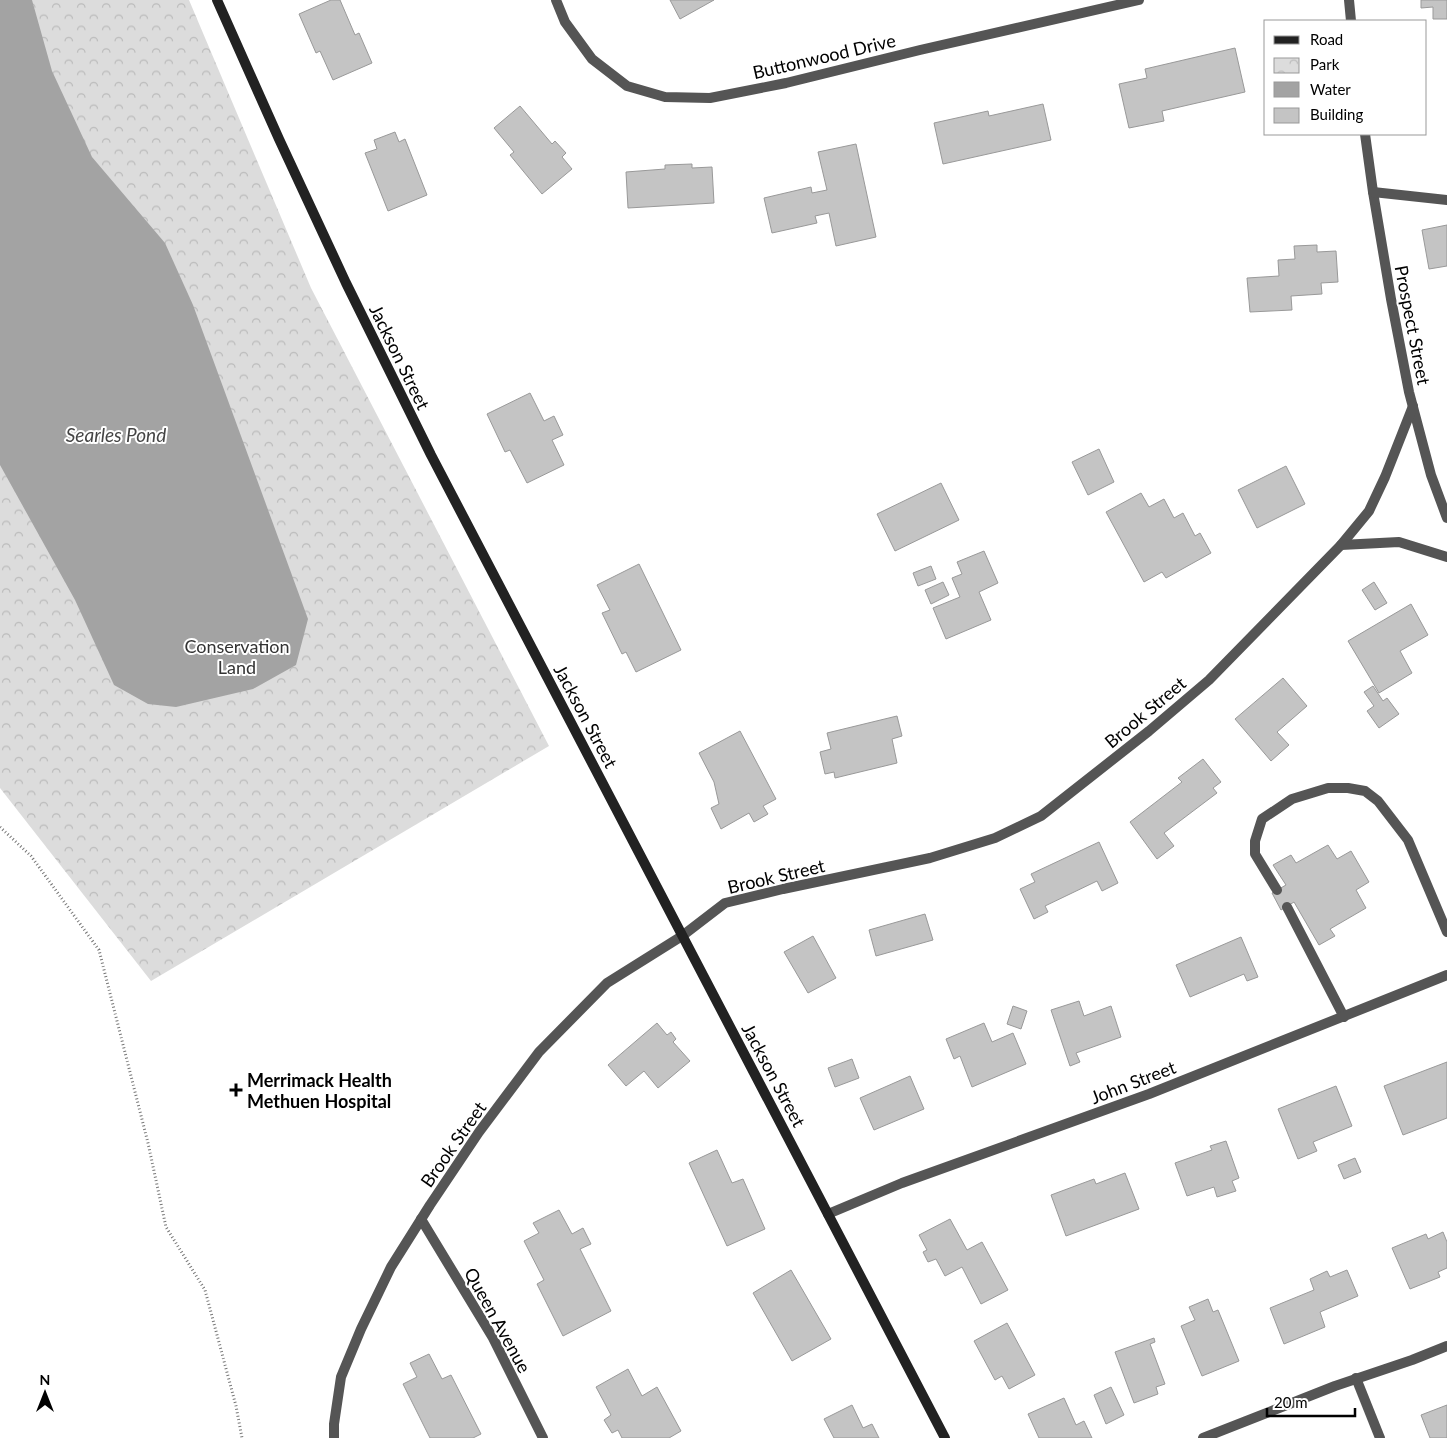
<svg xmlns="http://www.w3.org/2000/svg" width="1447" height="1438" font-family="Lato,sans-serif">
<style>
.park{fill:url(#park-crowns)}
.water{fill:#a3a3a3}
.building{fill:#c4c4c4;stroke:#999}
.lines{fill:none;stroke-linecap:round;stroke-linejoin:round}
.path{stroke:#777;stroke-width:3;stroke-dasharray:1 2.5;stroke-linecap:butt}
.lane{stroke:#555;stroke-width:10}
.street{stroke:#555;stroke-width:10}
.secondary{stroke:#222;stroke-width:10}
.poi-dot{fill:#000;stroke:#fff;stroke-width:2}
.labels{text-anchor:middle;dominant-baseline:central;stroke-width:4;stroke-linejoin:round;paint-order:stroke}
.street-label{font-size:18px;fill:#000;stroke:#fff}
.park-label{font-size:18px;fill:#333;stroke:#fff}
.poi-label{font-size:18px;font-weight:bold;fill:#000;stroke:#fff;text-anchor:start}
.water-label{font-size:19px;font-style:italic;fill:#444;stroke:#fff}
</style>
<defs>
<pattern id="park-crowns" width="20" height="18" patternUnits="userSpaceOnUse" patternTransform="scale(1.25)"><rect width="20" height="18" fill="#dcdcdc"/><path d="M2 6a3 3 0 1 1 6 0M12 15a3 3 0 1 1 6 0" fill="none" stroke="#bbb"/></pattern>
</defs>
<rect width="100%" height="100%" fill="#fff"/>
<path class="park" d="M0,0H189L311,288L549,746L151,981L0,788Z"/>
<path class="water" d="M0,0H32L52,71L92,157L165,243L193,305L308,619L296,665L253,689L176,707L148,704L114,685L75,600L0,465Z"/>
<g class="building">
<path d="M331,0H340L355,35L359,33L372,63L333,80L320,51L316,53L299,14Z"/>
<path d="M670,0H714L680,19Z"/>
<path d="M1421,0H1447V19H1433V7L1421,8Z"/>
<path d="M1235,48L1245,92L1162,111L1164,121L1129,128L1119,84L1147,78L1145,69Z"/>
<path d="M1043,104L1051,140L943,164L934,123L988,111L989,116Z"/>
<path d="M520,106L552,144L555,141L566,153L562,157L572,169L542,194L510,155L514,152L494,128Z"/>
<path d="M395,132L399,142L405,139L427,195L388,211L365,153L377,149L374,140Z"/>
<path d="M856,144L876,237L836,246L829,213L815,216L817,223L772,233L764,198L811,187L812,193L827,190L818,152Z"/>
<path d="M692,164V168L712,167L714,203L628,208L626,172L665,169V165Z"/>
<path d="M1447,225V266L1429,269L1422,230Z"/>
<path d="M1317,245V252L1336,251L1338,282L1321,283L1322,294L1291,296L1292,310L1250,312L1247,278L1279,276L1278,260L1295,259L1294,246Z"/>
<path d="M530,393L544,421L554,416L563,435L552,440L564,465L527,483L510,450L505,452L487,414Z"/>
<path d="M1099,449L1114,482L1088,495L1072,462Z"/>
<path d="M1286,466L1305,504L1257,528L1238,490Z"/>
<path d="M941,483L959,520L895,551L877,514Z"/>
<path d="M1141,493L1149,507L1164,499L1174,518L1183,513L1195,536L1200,533L1211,553L1166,578L1162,572L1144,582L1106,512Z"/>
<path d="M984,551L998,583L979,592L991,620L946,639L933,608L960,597L952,578L962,574L957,562Z"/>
<path d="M639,564L681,650L636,672L626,652L622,654L602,613L610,610L597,585Z"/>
<path d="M931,566L936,579L918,586L913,573Z"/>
<path d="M943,582L949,595L931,604L925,590Z"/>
<path d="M1374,582L1387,603L1375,610L1362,590Z"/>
<path d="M1411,604L1428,635L1400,651L1412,673L1379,693L1348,641Z"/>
<path d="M1283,678L1307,706L1277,732L1289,745L1271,761L1235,719Z"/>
<path d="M1373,686L1383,701L1387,698L1399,714L1379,728L1367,711L1374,706L1364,692Z"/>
<path d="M897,716L902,736L892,739L897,763L835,778L834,772L825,774L820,752L831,749L827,733Z"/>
<path d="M740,731L776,799L763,806L768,814L754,822L749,813L721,829L711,808L719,804L714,782L699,753Z"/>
<path d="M1203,759L1221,782L1213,788L1217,793L1164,833L1174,846L1157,859L1130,822L1182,782L1178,778Z"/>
<path d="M1099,842L1118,883L1102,891L1097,881L1045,906L1048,912L1034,919L1020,889L1035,882L1031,874Z"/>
<path d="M1328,845L1337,859L1351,851L1369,882L1356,890L1366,908L1330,929L1335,936L1319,945L1294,902L1281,910L1272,893L1286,885L1273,865L1291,855L1296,863Z"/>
<path d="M925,914L933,940L876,956L869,930Z"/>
<path d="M813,936L836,978L808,993L784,952Z"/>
<path d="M1241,937L1258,977L1247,981L1244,974L1190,997L1176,965Z"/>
<path d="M1079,1001L1084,1016L1111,1006L1121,1037L1076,1053L1080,1062L1070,1066L1051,1010Z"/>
<path d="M1013,1006L1027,1011L1021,1029L1007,1024Z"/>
<path d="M657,1023L667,1035L671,1032L676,1039L673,1042L690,1061L658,1088L644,1071L626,1086L608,1065Z"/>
<path d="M984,1023L992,1042L1013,1033L1026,1064L972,1087L960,1056L954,1059L946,1039Z"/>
<path d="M852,1059L859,1078L835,1087L828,1068Z"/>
<path d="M1447,1062V1118L1403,1135L1384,1086Z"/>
<path d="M910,1076L924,1109L874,1130L860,1098Z"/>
<path d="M1336,1086L1352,1126L1313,1142L1317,1151L1298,1159L1278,1109Z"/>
<path d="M1226,1141L1239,1178L1232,1181L1236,1191L1217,1197L1214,1187L1187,1196L1175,1163L1212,1150L1210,1146Z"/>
<path d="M717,1150L732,1183L743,1179L765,1229L727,1246L689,1163Z"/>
<path d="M1355,1158L1361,1172L1344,1179L1338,1165Z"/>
<path d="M1125,1173L1139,1209L1066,1236L1051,1195L1094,1179L1096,1184Z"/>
<path d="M559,1210L572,1234L583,1228L591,1244L580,1249L611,1311L563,1336L537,1284L544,1280L524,1241L539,1233L533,1223Z"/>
<path d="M950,1219L967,1250L982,1242L1008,1290L981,1304L962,1267L945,1276L936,1259L928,1262L923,1252L927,1250L919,1235Z"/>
<path d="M1443,1232L1447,1242V1268L1438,1272L1440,1277L1410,1289L1392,1248L1426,1234L1428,1239Z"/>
<path d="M791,1270L831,1339L792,1361L753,1293Z"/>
<path d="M1347,1270L1358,1296L1320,1312L1325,1327L1284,1344L1270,1308L1314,1290L1310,1279L1327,1271L1330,1277Z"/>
<path d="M1208,1299L1213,1312L1218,1310L1239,1361L1202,1376L1181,1326L1195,1320L1189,1307Z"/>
<path d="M1007,1323L1035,1375L1009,1389L1002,1376L995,1380L974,1341Z"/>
<path d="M1154,1338L1155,1342L1150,1344L1165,1384L1156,1387L1158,1394L1134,1403L1115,1352Z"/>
<path d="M429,1354L442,1379L451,1375L481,1434L473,1438H430L403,1384L417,1377L410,1363Z"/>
<path d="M628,1369L642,1396L657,1387L681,1431L669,1438H622L618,1430L612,1433L604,1420L611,1415L596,1387Z"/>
<path d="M1111,1387L1124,1415L1106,1424L1094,1395Z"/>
<path d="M1064,1398L1076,1425L1084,1421L1092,1438H1039L1028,1414Z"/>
<path d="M852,1405L863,1428L872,1424L879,1438H834L824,1419Z"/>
<path d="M1447,1405V1438H1430L1421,1415Z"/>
</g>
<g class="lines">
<path class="path" d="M0,827L31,856L99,950L148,1143L166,1227L205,1290L236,1406L242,1438"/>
<g class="lane">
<path d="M1277,890L1255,854V841L1262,819L1292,799L1328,788H1348L1365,791L1378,801L1408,840L1447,932"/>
<path d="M1287,907L1344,1017"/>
</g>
<g class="street">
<path d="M556,0L565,22L592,59L627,86L665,97L710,98L786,83L920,50L1139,0"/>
<path d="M1349,0L1351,21"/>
<path d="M1365,134L1373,192L1391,299L1409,392L1431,475L1447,518"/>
<path d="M1373,192L1447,200"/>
<path d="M1341,545L1369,511L1385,477L1413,406"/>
<path d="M828,1214L902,1183L1149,1094L1447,975"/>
<path d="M421,1219L493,1338L543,1438"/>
<path d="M1356,1378L1380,1438"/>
<path d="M334,1438V1424L341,1377L361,1329L391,1267L430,1205L479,1132L539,1052L607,983L682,936L725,903L783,889L930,858L995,838L1041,816L1149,731L1209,680L1341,545L1399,542L1447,557"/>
<path d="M1203,1438L1335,1386L1412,1360L1447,1346"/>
</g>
<path class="secondary" d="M217,0L279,139L346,283L431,455L945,1438"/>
</g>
<path class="poi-dot" d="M233.5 1082.5h5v5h5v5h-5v5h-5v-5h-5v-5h5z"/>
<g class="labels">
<g class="street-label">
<text transform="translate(824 56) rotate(-13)">Buttonwood Drive</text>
<text transform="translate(1413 325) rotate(79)">Prospect Street</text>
<text transform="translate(400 357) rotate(64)">Jackson Street</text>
<text transform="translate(1145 712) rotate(-40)">Brook Street</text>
<text transform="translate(586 716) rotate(62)">Jackson Street</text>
<text transform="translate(776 876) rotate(-13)">Brook Street</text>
<text transform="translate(774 1075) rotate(62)">Jackson Street</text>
<text transform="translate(1133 1082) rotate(-21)">John Street</text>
<text transform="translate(453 1144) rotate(-55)">Brook Street</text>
<text transform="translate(498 1320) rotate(61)">Queen Avenue</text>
</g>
<g class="park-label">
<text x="237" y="646">Conservation<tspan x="237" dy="21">Land</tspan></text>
</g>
<g class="poi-label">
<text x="247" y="1080">Merrimack Health<tspan x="247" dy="21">Methuen Hospital</tspan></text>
</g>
<g class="water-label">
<text x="116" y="434">Searles Pond</text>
</g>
</g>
<rect x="1264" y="20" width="162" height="115" fill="#ffffff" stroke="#999999"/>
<rect x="1274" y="36" width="25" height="8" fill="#222222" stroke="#999999"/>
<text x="1310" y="45" font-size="15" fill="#000000">Road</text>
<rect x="1274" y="58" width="25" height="15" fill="url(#park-crowns)" stroke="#999999"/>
<text x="1310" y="70" font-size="15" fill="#000000">Park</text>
<rect x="1274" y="82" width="25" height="15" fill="#a3a3a3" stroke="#999999"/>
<text x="1310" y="95" font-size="15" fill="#000000">Water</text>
<rect x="1274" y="108" width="25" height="15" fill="#c4c4c4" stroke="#999999"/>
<text x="1310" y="120" font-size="15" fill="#000000">Building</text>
<g transform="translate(45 1393)" stroke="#ffffff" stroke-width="4" paint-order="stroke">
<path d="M0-4L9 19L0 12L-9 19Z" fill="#000000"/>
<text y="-8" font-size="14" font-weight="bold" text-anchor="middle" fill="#000000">N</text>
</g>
<path d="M1267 1408v8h88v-8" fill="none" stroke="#000000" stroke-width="2.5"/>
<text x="1274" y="1408" font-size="15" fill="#000000" stroke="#ffffff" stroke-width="4" paint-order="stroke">20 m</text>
</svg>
